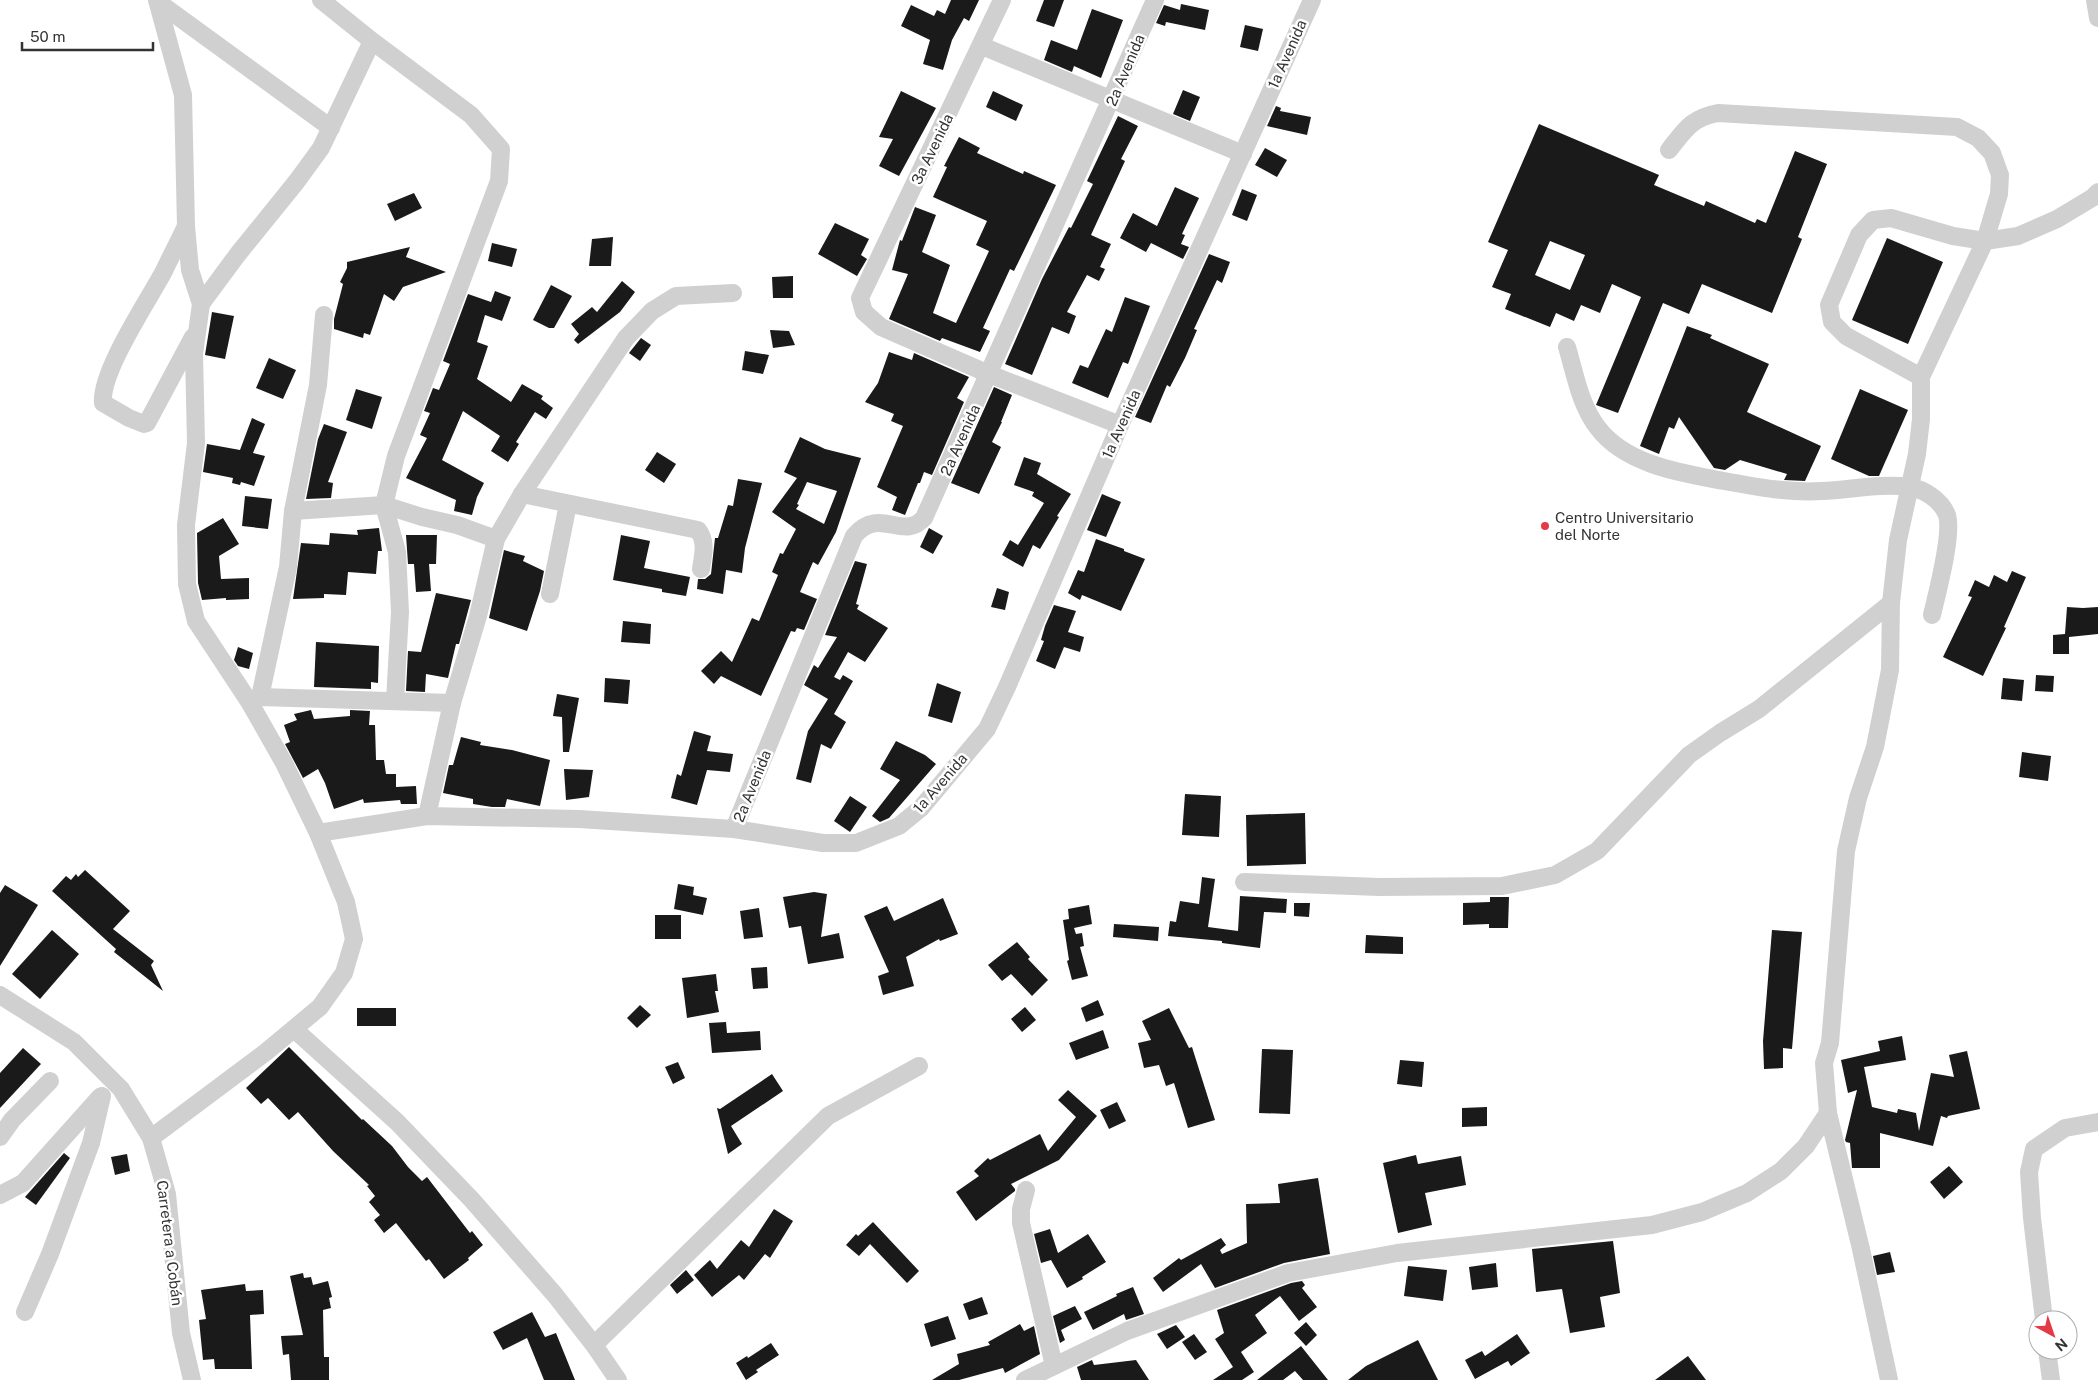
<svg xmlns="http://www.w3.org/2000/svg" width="2098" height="1380" font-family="'Public Sans',sans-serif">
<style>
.building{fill:#1a1a1a;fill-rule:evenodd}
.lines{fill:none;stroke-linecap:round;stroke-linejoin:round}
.minor{stroke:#d0d0d0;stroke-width:18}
.poi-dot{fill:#e63946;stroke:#fff;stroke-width:2}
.labels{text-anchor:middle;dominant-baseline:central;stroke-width:5;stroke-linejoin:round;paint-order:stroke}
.street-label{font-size:15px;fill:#333;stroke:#fff}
.poi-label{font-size:15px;fill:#333;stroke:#fff;text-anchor:start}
</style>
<rect width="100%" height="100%" fill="#fff"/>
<g class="building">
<path d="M951,0H979L969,21L964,18L952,40L943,70L923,64L930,40L901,26L911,5L934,16L937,10L945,14Z"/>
<path d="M1044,0H1064L1054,27L1036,21Z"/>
<path d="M1181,4L1209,10L1205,30L1166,22L1165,26L1156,23L1164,5L1180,10Z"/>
<path d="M1092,9L1123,20L1101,78L1074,66L1072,72L1044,60L1051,40L1077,50Z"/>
<path d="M1245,25L1263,29L1258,51L1240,47Z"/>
<path d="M1183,90L1200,97L1190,121L1173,114Z"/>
<path d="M901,91L936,108L899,176L879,166L893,139L879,137Z"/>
<path d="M993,91L1023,105L1016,121L986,107Z"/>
<path d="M1276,106L1281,108L1280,111L1311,117L1307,135L1267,126Z"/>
<path d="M1118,116L1138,126L1121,159L1125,161L1091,235L1111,244L1100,267L1105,269L1099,281L1087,275L1067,312L1076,316L1069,334L1052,327L1032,375L1005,364L1042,279L1069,227L1071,228L1093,184L1087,181Z"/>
<path d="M1539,124L1659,175L1654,185L1704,206L1706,201L1755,223L1757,219L1766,223L1795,151L1827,164L1798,237L1802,239L1772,313L1702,284L1689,314L1663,303L1618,413L1596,405L1641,297L1612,284L1600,313L1581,305L1574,321L1556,313L1550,327L1505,309L1511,294L1492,287L1508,250L1488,242ZM1550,241L1585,255L1570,290L1535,275Z"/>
<path d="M959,137L980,148L977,153L1023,174L1024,171L1056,185L1014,271L1010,269L983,328L990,331L980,352L942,338L940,341L889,319L908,274L892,270L900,240L902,241L915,207L936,215L922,252L950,265L933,313L956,323L989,251L976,245L987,221L933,197L947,167L944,166Z"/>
<path d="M1265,148L1287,160L1277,177L1255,165Z"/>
<path d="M1175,187L1199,198L1182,234L1185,235L1181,244L1189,247L1183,259L1151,243L1146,252L1120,238L1133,213L1157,226Z"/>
<path d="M1242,189L1257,195L1247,221L1232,215Z"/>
<path d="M414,193L422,208L395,221L387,204Z"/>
<path d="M835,223L869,239L861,255L867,259L857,276L818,254Z"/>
<path d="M613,237L611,266H589L592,239Z"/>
<path d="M1887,238L1943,262L1908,344L1852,320Z"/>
<path d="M492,243L517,249L512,267L488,261Z"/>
<path d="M410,247L406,257L446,272L403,287L394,301L384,294L370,335L364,333L363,338L334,329V319L343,284L340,282L347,268V262Z"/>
<path d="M1209,254L1230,262L1222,283L1217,280L1194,329L1197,330L1185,358L1170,387L1167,385L1151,423L1135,417Z"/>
<path d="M793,276V298H773L772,277Z"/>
<path d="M622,281L635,292L620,312L578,344L574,340L579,334L571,324L592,307L597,312Z"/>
<path d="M551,285L572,296L554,328H549L533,320Z"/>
<path d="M495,291L511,297L502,321L485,315L477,342L488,346L477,379L511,402L522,384L543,396L541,399L553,408L546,419L535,412L516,442L519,444L508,462L491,451L500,436L463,411L442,460L484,483L477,497L472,515L454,511L456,500L406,478L427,438L420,435L430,413L424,411L433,388L439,390L450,364L443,361L468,294L491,302Z"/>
<path d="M1125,297L1150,306L1128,364L1123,362L1108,398L1072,383L1080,365L1088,368L1106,329L1112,332Z"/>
<path d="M212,312L234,316L225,359L205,355Z"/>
<path d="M1687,326L1712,335L1710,338L1769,364L1747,412L1821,446L1805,481L1784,480L1787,474L1740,460L1725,470L1714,468L1679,417L1674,429L1669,427L1659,454L1640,446Z"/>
<path d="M770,330L789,331L795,345L773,348Z"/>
<path d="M641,338L651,345L640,361L629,353Z"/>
<path d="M745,351L769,355L763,374L742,370Z"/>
<path d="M889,352L912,360L914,353L969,377L957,398L964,402L932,475L924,472L920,483H918L905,515L892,510L897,497L877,487L903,426L891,421L894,414L865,402L878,383Z"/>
<path d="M269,358L296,370L283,399L256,388Z"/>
<path d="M994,387L1012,395L1001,422H1002L992,442L1001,447L979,494L951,483Z"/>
<path d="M356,389L382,397L372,429L346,420Z"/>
<path d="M1860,389L1908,410L1879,476H1869L1831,459Z"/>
<path d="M252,418L265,424L253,453L265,456L254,486L241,482L240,485L232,483L233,478L203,472L207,444L240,450Z"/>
<path d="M324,424L347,432L328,482L333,483L331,498L306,499L318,439Z"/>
<path d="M800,437L825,449L861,458L836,532L818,565L813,562L800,592L817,599L804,630L797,628L795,632L791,631L761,696L721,676L714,684L701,671L721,651L732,662L752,618L759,621L778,575L772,572L780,553L783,554L796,529L772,512L797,478L784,472ZM807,482L837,491L824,524L796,509L799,505L797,504Z"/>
<path d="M657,452L676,464L664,483L645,470Z"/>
<path d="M1024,457L1041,463L1037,474L1071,494L1057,516L1059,517L1040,549L1033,545L1023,567L1002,555L1010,540L1018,545L1044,503L1032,496L1034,492L1014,485Z"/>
<path d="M738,479L762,483L745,548L742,573L726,570L723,594L697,589L698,579H705L711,574L715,538H718L728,505L733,506Z"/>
<path d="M1102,494L1121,502L1106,537L1087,530Z"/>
<path d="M245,496L272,499L268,529L242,526Z"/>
<path d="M223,518L239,544L219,556L221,579L249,578V599L226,600V598L202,600L198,583L197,533Z"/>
<path d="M379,528L382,551H378L376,574L348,572L346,595L324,594V598L293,599L301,543L329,545L330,533L358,535L357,530Z"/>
<path d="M929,528L943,536L933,554L920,547Z"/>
<path d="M406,535H437L436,564H429L431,591L416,592L414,564H408Z"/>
<path d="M621,535L650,541L644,568L690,577L686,596L662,592V589L613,580Z"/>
<path d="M1096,539L1124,549V551L1145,559L1121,611L1082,595L1080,600L1068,593L1078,570L1084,572Z"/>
<path d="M504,550L525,556L523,561L544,571L540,591L527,631L489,618Z"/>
<path d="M855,561L867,564L856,604L859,605L857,609L888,628L865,662L848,652L834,677L840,680L843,675L853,681L834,714L846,722L831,749L821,744L811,783L796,779L808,731L828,699L804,685L814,665L818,668L837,637L825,635Z"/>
<path d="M2012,571L2026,577L2004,627L2006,628L1983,676L1943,657L1972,597L1968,596L1975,580L1989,587L1994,575L2007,582Z"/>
<path d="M997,588L1009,592L1005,610L991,607Z"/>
<path d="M436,593L471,600L459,644H456L448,678L426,674L425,692L406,691L408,651L421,652Z"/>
<path d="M1054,605L1076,611L1068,632L1084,637L1080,652L1064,647L1055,669L1036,661L1044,641L1041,640L1045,626Z"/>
<path d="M2067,607L2083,608L2098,607V634L2069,637V654H2053V635L2065,634Z"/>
<path d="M623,621L651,624L650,644L621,642Z"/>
<path d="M316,642L379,646L378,683L371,682V689L314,687Z"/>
<path d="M238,647L253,653L249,669L238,666L234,660Z"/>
<path d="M2036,675L2054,676L2053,692L2035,691Z"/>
<path d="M605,678L630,680L628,704L604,702Z"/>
<path d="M2003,678L2024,680L2022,701L2001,699Z"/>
<path d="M937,683L961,692L952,723L928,716Z"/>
<path d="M557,694L579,698L569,752H563L562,717L553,716Z"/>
<path d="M311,710L314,719L350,716V710L370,711L369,725H375L376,760H384L386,774H396V787L416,786L417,804H401L400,800L364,803L363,799L334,809L325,783L318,769L303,778L285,744L290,742L284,725L297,720L294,714Z"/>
<path d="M694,731L711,736L707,751L733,754L730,772L707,770L697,805L671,798L677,774L681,776Z"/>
<path d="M461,737L481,742L480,745L512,750L550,760L540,806L507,799L505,807H492L473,804V799L443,793L449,765H453Z"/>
<path d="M896,741L925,755L936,764L889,818L880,822L872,816L900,780L880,769Z"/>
<path d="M2022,752L2051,756L2048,781L2019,777Z"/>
<path d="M564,769L593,770L589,797L566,800Z"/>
<path d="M1185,794L1221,796L1219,837L1182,835Z"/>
<path d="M850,796L867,807L850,832L834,821Z"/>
<path d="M1305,813L1306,864L1247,866L1246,815Z"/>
<path d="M85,870L130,911L113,929L154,961L151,965L163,991L114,952L116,949L52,891L66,876L71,880L76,874L78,877Z"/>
<path d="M1202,877L1215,879L1208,927L1238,931L1240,896L1287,899L1286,913L1264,912L1260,948L1222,943V941L1168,936L1170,921L1176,922L1180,901L1199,904Z"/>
<path d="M678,884L694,887L693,895L707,898L703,915L674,909Z"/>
<path d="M5,885L38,905L0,966V893Z"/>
<path d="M814,892L827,894L821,937L839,933L844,958L808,964L801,926L789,928L783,897Z"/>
<path d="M1490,897H1509L1508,928H1489V924L1463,925V903L1490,902Z"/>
<path d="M943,898L958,934L940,941L939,939L906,957L914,986L883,995L878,976L889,972L864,916L887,906L894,921Z"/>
<path d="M1294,903H1310L1309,917L1294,916Z"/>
<path d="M1089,905L1092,924L1074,928L1076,934L1082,933L1084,946L1080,947L1088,976L1072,980L1067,961L1069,960L1063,920L1069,919L1068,909Z"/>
<path d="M759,908L763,937L744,939L740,911Z"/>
<rect x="655" y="915" width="26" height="24"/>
<path d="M1114,924L1159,927L1158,941L1113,937Z"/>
<path d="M52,930L79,954L40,999L12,974Z"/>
<path d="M1772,930L1802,932L1792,1049L1783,1048V1068L1764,1069L1763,1041Z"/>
<path d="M1366,935L1403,937V954L1365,953Z"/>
<path d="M1017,942L1030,957L1028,959L1048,980L1032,996L1011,974L1002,981L988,965Z"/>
<path d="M767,967L768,988L753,989L751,968Z"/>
<path d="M716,974L718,991H715L719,1012L687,1018L682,978Z"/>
<path d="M1098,1000L1104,1015L1086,1022L1081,1008Z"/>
<path d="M640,1005L651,1015L637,1028L627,1018Z"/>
<path d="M1025,1007L1036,1020L1022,1032L1011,1019Z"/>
<rect x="357" y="1008" width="39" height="18"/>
<path d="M1169,1008L1189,1048L1192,1047L1215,1120L1188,1128L1174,1083L1166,1086L1159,1065L1144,1068L1138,1043L1151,1040L1142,1021Z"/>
<path d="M726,1022L727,1033L760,1031L761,1050L712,1053L709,1023Z"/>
<path d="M1103,1030L1109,1048L1076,1060L1069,1043Z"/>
<path d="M1902,1036L1906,1060L1864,1067L1872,1107L1897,1113L1898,1109L1916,1113L1919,1131L1931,1073L1954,1077L1949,1055L1967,1051L1980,1109L1948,1116L1947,1118L1941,1116L1933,1146L1880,1133V1168H1852L1850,1143L1846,1142L1845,1140L1857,1090L1848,1093L1841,1060L1880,1051L1878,1041Z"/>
<path d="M289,1047L362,1120L363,1119L392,1146L408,1167L422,1181L427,1177L470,1233L472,1231L483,1245L468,1258L469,1260L444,1279L429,1259L426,1261L396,1223L384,1233L374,1220L380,1215L369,1202L375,1196L367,1186L369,1185L333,1151L298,1112L289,1120L268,1098L261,1104L246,1088Z"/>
<path d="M23,1048L41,1064L0,1108V1073Z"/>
<path d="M1262,1049L1293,1050L1290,1114L1259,1113Z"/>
<path d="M1400,1060L1424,1062L1422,1087L1397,1084Z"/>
<path d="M678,1062L685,1078L673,1084L665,1067Z"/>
<path d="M772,1074L783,1091L731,1126L742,1144L728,1154L717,1108L720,1109Z"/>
<path d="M1068,1090L1097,1116L1059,1160L1011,1184L1015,1189V1191L976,1221L956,1192L979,1176L974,1171L988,1158L990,1160L1040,1134L1048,1151L1076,1117L1058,1100Z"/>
<path d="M1117,1102L1126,1121L1109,1129L1100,1110Z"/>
<path d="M1487,1107V1126L1462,1127V1108Z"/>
<path d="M64,1153L70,1158L36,1205L25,1197Z"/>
<path d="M127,1154L130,1171L115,1175L111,1157Z"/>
<path d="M1416,1155L1418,1164L1461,1156L1466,1185L1425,1193L1432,1225L1398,1233L1383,1163Z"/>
<path d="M1949,1166L1963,1182L1944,1199L1930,1182Z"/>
<path d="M1318,1178L1330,1254L1284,1263L1215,1288L1201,1264L1163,1292L1153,1278L1179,1258L1181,1260L1221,1238L1226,1245L1220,1250L1222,1254L1247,1243L1246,1204L1280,1203L1278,1184Z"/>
<path d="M774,1209L793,1221L770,1258L765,1254L744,1280L739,1275L712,1297L694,1275L710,1260L717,1269L741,1240L749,1247Z"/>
<path d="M873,1222L919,1271L907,1283L870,1244L859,1256L846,1245L856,1234L858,1236Z"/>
<path d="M1050,1229L1058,1253L1088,1234L1106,1262L1082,1277L1083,1279L1067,1288L1051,1260L1041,1263L1034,1234Z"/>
<path d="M1613,1241L1620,1293L1600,1297L1605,1327L1570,1333L1562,1289L1536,1292L1532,1249Z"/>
<path d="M1890,1252L1895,1272L1877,1275L1873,1256Z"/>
<path d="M1496,1263L1498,1287L1472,1290L1469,1267Z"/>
<path d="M1408,1266L1447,1270L1443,1301L1404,1296Z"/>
<path d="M686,1270L694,1280L677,1294L670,1285Z"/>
<path d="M303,1273L304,1278L311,1277L313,1285L328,1281L332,1297L329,1298L331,1308L323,1310L324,1357H329V1380H291L289,1354L283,1355L281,1336L303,1335L290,1276Z"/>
<path d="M1302,1281L1305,1285L1302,1288L1317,1307L1299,1321L1280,1296L1255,1315L1267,1333L1241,1352L1254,1372L1242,1380H1213L1233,1367L1215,1339L1224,1333L1217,1310L1291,1283Z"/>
<path d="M245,1284L246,1291L263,1290L264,1314L250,1315L252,1369H215L214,1359L203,1360L199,1320L206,1319L201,1290Z"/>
<path d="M1133,1287L1144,1314L1126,1320L1124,1314L1093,1330L1084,1312L1117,1296L1116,1294Z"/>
<path d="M982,1297L988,1314L969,1320L963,1304Z"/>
<path d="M1075,1306L1082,1319L1061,1330L1065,1340L1060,1343L1053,1316Z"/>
<path d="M532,1312L545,1337L556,1333L575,1380H544L527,1338L503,1350L493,1332Z"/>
<path d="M948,1316L956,1339L931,1347L924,1324Z"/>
<path d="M1306,1322L1317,1335L1306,1346L1294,1333Z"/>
<path d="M1020,1324L1024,1331L1034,1326L1040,1354L1005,1373L1003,1368L959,1380H932L959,1364L957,1354L990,1345L988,1342Z"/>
<path d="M1176,1325L1185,1337L1167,1349L1157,1334Z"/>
<path d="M1194,1334L1207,1352L1195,1360L1182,1342Z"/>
<path d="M1517,1334L1530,1353L1511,1366L1508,1361L1475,1379L1465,1360L1482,1351L1485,1356Z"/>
<path d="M1418,1340L1438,1380H1348L1366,1366Z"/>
<path d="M771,1343L779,1355L756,1370L758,1372L746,1380L736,1363L747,1356L748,1358Z"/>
<path d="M1301,1346L1328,1380H1303L1295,1371L1283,1380H1257Z"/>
<path d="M1688,1356L1706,1380H1655Z"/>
<path d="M1092,1360L1094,1365L1136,1360L1149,1380H1081L1077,1367Z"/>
</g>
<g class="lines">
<g class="minor">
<path d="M321,0L372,41L471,115L501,149L499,181L396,456L384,505L397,552L400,612L395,700"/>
<path d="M1002,0L860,298L864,312L881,327L989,374L1120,425"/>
<path d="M2095,0L2098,18"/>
<path d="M158,2L331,128"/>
<path d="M982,46L1243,154"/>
<path d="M1669,150C1685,130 1691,118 1718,113L1957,127L1978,138L1992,153L2000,175L1999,194L1985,241L1921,377V419L1917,454L1898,540L1891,603L1890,670L1875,747L1858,798L1846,851L1830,1043L1824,1063L1828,1113L1861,1249L1889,1380"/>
<path d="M186,226C179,241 171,256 164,271C148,301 100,372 103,403L129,418L144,424L147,423L193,337"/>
<path d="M201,304L238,254L297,181L321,148L372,41"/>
<path d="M1567,347C1575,374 1580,405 1598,428C1626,465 1682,473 1724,481C1757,487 1788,493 1822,491C1850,490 1881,483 1909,487C1924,489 1941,500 1947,515C1953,535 1937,593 1932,615"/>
<path d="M1921,377L1846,336L1832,322L1829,305L1859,235L1873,220L1891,218L1953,236L1985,241L2018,236L2057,219L2092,198L2098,192"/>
<path d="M522,494L698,530C707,542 703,555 701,569"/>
<path d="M293,511L384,505L422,517L457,525L496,539"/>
<path d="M550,594L568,504"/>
<path d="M260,697L288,567L293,511L318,385L324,315"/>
<path d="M250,703L260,697L452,703"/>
<path d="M427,816L452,703L478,616L496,539L522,494L626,338L652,311L676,296L733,293"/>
<path d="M734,829L854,536C880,505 902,542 924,518L1155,0"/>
<path d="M318,833L427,816L579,819L734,829L823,843H856L899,826L921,808L987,729L1007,687L1120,425L1312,0"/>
<path d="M1244,882L1380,887L1502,886L1555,875L1597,851L1689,755L1720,733L1759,709L1891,603"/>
<path d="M0,995L74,1042L121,1089L151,1138L167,1194L181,1333L192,1380"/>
<path d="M294,1029L397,1122L472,1200L555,1295L594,1345L618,1380"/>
<path d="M0,1137L12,1120L50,1081"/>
<path d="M151,1138L266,1052L320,1007L344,973L354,939L346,902L318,833L284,763L250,703L196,621L187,584L186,525L196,443L194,354L201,304L190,270L186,226L183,95L157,0"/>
<path d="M1026,1190L1021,1209V1223L1054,1366"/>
<path d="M0,1195L23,1183L100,1097"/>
<path d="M25,1312L50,1254L91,1143L102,1096"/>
<path d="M2044,1320L2032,1218L2029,1172L2034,1149L2065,1128L2098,1122"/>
<path d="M594,1345L828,1116L919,1066"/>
<path d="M2047,1350L2051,1380"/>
<path d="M1025,1380L1127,1331L1288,1273L1397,1253L1652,1225L1702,1212L1747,1193L1781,1171L1806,1146L1828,1113"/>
</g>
</g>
<circle class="poi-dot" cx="1545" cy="526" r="5"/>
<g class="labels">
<g class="street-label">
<text transform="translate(1287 54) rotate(-66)">1a Avenida</text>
<text transform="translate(1125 70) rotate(-67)">2a Avenida</text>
<text transform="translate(932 149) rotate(-64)">3a Avenida</text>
<text transform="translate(1121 424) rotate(-66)">1a Avenida</text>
<text transform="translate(960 440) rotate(-66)">2a Avenida</text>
<text transform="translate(940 783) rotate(-49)">1a Avenida</text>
<text transform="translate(752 786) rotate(-68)">2a Avenida</text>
<text transform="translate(170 1243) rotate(83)">Carretera a Cobán</text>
</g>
<g class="poi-label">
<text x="1555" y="517">Centro Universitario<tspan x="1555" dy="17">del Norte</tspan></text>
</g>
</g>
<g transform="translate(2053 1335) rotate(140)"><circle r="24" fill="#ffffff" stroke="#adadad"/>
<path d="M0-4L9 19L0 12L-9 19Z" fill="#e63946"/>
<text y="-8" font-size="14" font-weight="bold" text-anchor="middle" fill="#333333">N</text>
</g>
<path d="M22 42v8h131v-8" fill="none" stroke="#333333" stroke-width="2.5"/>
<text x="30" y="42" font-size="15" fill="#333333" stroke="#ffffff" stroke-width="4" paint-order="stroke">50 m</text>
</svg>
